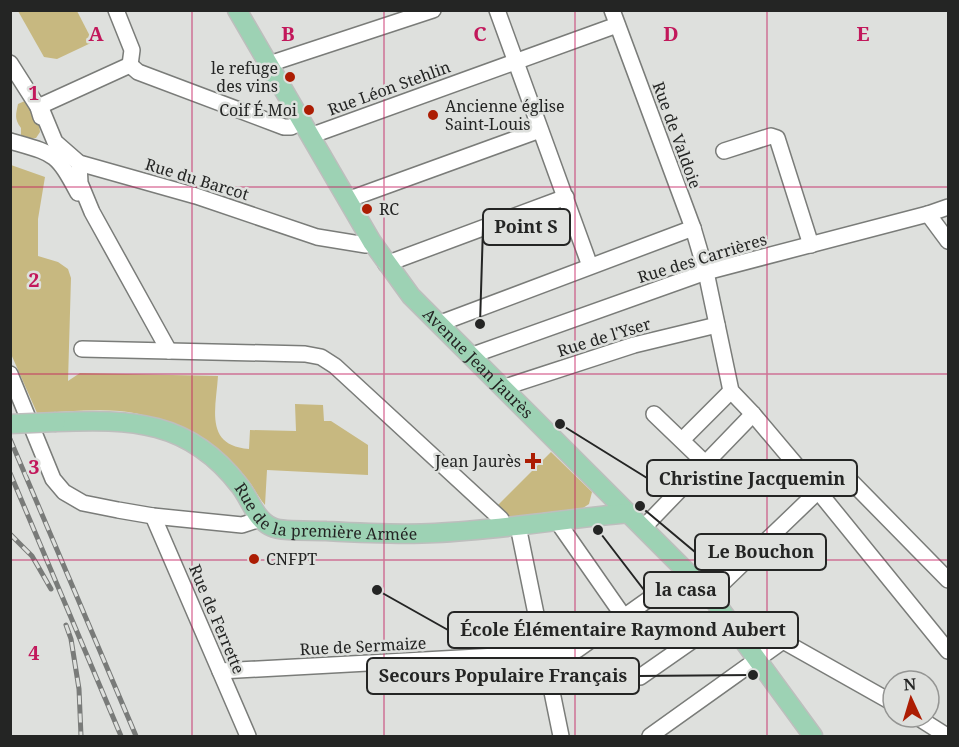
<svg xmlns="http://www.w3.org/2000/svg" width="959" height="747" font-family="'Noto Serif',serif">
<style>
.green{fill:#c7b880}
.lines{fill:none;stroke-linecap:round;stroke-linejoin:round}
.minor-casing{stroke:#7a7c79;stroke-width:18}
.major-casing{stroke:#bdbebd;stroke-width:21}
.minor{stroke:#fff;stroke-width:15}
.major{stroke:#9dd2b4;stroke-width:18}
.rail-casing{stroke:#797b79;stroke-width:5}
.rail{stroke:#dee0dd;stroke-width:3;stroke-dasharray:9;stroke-linecap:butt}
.major-bridge-casing{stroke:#bdbebd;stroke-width:21;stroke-linecap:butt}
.major-bridge{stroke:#9dd2b4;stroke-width:18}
.grid{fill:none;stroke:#c2185b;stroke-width:1.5;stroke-opacity:0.55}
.poi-dot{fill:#ac1d03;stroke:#dee0dd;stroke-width:2}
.labels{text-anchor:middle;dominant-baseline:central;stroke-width:5;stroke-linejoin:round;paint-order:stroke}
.poi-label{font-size:16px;fill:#242524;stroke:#dee0dd;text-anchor:end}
.street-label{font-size:16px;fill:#242524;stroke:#dee0dd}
.grid-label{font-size:20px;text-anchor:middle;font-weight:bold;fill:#c2185b;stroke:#dee0dd;stroke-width:5;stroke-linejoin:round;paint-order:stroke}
.leader{fill:none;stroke:#242524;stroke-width:2}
.callout-dot{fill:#242524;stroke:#dee0dd;stroke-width:2}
.callout{fill:#dee0dd;stroke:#242524;stroke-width:2}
.callout-label{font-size:18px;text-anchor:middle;font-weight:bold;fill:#242524}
</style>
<rect width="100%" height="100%" fill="#dee0dd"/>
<g class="green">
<path d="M18,11H77L93,42L57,59L44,57Z"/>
<path d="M27,100L38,117L40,132L36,138L27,139L21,135V128C14,119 16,114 18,104Z"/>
<path d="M11,165L45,177L38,219V256L58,262L68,269L71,278L68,381L80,373L218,376C216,408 204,446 249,449L250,430L296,431L295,404L323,405L324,421H331L368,445V475L267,470L265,505C258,497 254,487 247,479C221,443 163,415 120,411C92,409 64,412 37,413L11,354Z"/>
<path d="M551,452L592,492L589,504L583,508L509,517L497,506Z"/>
</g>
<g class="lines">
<defs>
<g id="minor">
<path d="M116,10L132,50L130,65"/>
<path d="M497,10L590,266"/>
<path d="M612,10L693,228L706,272L731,391L753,414L818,491L948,651"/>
<path d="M10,63L38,107L41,117"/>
<path d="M130,65L138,72L284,127H291L301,122"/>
<path d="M268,67L275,62L433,10"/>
<path d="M38,107L43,113L55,142L79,163L196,196L317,237L366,245L372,242"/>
<path d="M38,107L130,65"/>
<path d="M310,136L617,25"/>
<path d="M10,141C55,154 56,152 78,193"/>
<path d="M724,151L771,136L777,138L811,245"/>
<path d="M79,163L80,183L92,212L169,351"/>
<path d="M347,200L540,130"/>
<path d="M928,214L948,241"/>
<path d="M386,264L566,197"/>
<path d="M438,324L693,228"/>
<path d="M82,349L305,354L321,357L335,366L501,519L503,528"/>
<path d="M470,356L706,272L928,214L948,207"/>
<path d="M10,374L53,479L64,492L83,503L118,510L153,516L242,525L260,519"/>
<path d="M502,388L634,345L717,325"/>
<path d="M654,414L705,463"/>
<path d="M682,440L731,391"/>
<path d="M153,516L248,736"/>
<path d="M557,521L624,617"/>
<path d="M518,526L561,736"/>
<path d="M643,528L753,414"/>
<path d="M710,595L840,470L948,580"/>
<path d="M220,671L571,652L577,650L687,572"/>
<path d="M640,677L726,617"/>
<path d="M917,717L947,736"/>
<path d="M650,736L783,641L893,703"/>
</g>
<g id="major">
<path id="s1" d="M237,10L372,242L411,296L710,595L813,736"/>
<path id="s2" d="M56,422C131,419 189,420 239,485C250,498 255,520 272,527C281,532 314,530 326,531C362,533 399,535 435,533C500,530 564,519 629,513"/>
</g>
</defs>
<use href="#minor" class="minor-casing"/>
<use href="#major" class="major-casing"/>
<use href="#minor" class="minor"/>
<use href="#major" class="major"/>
<defs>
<g id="rail">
<path d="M10,439L136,736"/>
<path d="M10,473L121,736"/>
<path d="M10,534L32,556L51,589"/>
<path d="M66,625L71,639L79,689L81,736"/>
</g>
</defs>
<use href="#rail" class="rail-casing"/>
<use href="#rail" class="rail"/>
<defs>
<path id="major-bridge" d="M10,424L56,422"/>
</defs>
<use href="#major-bridge" class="major-bridge-casing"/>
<use href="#major-bridge" class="major-bridge"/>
</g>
<path class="grid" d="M192,10V736M384,10V736M575,10V736M767,10V736M10,187H948M10,374H948M10,560H948"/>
<g class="poi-dot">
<circle cx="290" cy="77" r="6"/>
<circle cx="309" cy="110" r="6"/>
<circle cx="433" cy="115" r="6"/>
<circle cx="367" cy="209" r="6"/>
<path d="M530 452h6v6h6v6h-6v6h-6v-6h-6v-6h6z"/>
<circle cx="254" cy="559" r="6"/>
</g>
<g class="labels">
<g class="poi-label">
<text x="278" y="68">le refuge<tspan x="278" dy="18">des vins</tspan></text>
<text x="445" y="106" text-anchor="start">Ancienne église<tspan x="445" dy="18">Saint-Louis</tspan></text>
<text x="297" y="110">Coif É Moi</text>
<text x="379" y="209" text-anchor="start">RC</text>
<text x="521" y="461">Jean Jaurès</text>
<text x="266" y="559" text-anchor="start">CNFPT</text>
</g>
<g class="street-label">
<text transform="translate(389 88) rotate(-20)">Rue Léon Stehlin</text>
<text transform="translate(677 135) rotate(70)">Rue de Valdoie</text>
<text transform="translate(197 179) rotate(17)">Rue du Barcot</text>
<text transform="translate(702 258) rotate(-17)">Rue des Carrières</text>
<text transform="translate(604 337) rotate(-17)">Rue de l'Yser</text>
<text stroke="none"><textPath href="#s1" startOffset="430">Avenue Jean Jaurès</textPath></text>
<text stroke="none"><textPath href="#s2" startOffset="303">Rue de la première Armée</textPath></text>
<text transform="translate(217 619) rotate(67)">Rue de Ferrette</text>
<text transform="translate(363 646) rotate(-3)">Rue de Sermaize</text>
</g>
</g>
<g class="grid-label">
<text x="96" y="41">A</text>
<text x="288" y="41">B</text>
<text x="480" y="41">C</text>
<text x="671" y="41">D</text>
<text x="863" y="41">E</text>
<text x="34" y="100">1</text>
<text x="34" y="287">2</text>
<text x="34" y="474">3</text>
<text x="34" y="660">4</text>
</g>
<path class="leader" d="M480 324L483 227M560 424L647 478M640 506L695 552M598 530L644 590M377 590L448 630M753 675L639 676"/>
<g class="callout-dot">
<circle cx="480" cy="324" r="6"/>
<circle cx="560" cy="424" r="6"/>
<circle cx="640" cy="506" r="6"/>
<circle cx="598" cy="530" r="6"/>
<circle cx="377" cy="590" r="6"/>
<circle cx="753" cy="675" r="6"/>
</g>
<g class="callout">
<rect x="483" y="209" width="87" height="36" rx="6"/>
<rect x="647" y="460" width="210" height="36" rx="6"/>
<rect x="695" y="534" width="131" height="36" rx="6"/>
<rect x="644" y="572" width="85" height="36" rx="6"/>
<rect x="448" y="612" width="350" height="36" rx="6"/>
<rect x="367" y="658" width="272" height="36" rx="6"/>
</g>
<g class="callout-label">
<text x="526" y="233">Point S</text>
<text x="752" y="485">Christine Jacquemin</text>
<text x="761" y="558">Le Bouchon</text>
<text x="686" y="596">la casa</text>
<text x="623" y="636">École Élémentaire Raymond Aubert</text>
<text x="503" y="682">Secours Populaire Français</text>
</g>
<rect width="959" height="747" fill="none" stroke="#242524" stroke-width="24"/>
<g transform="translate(911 699) rotate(356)"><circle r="28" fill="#dee0dd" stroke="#949593" stroke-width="1.5"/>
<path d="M0-4.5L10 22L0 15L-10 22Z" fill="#ac1d03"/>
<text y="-9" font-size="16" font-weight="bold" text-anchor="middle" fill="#242524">N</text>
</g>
</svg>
